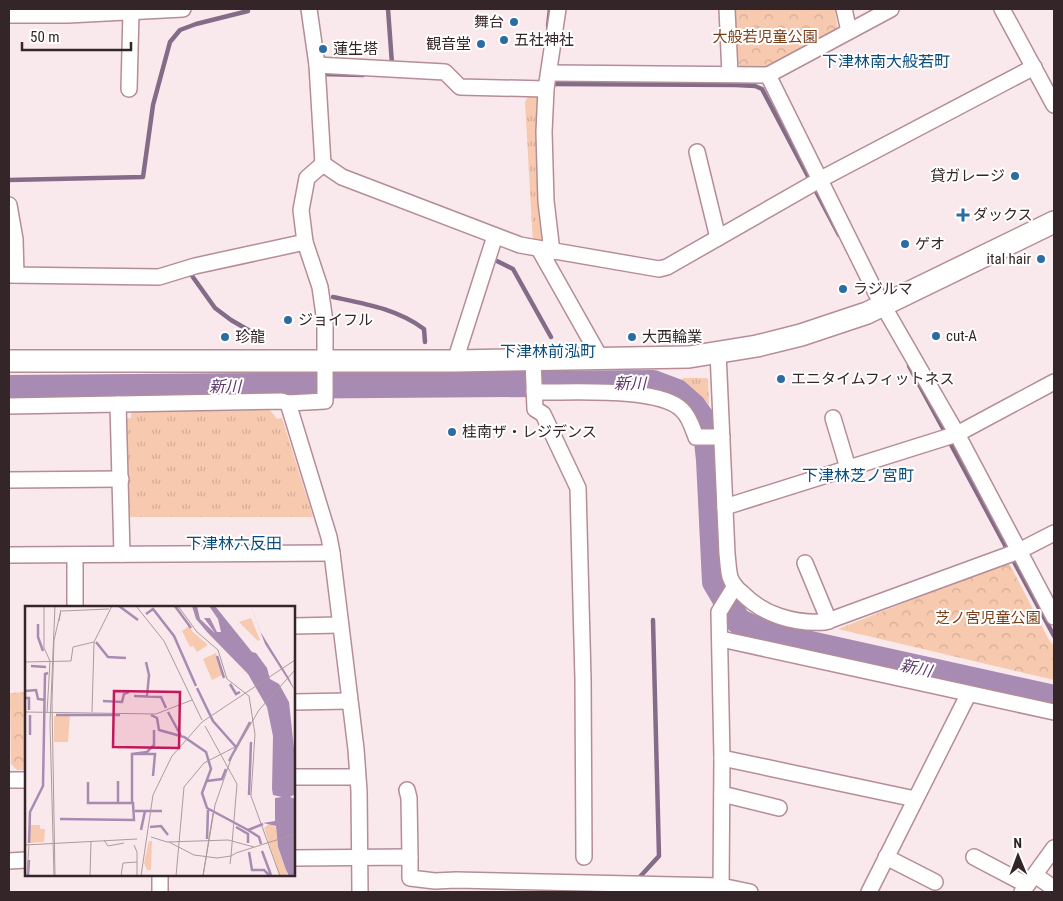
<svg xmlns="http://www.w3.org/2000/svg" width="1063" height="901" font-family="'Roboto Condensed','Noto Sans JP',sans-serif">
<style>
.grass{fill:url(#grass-tufts)}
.forest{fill:url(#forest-crowns)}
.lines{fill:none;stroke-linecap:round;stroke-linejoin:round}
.stream{stroke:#846c89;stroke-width:4.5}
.river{stroke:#a78bb2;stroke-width:26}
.street-casing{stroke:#b58d96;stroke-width:18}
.secondary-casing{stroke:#b58d96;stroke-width:24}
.street{stroke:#fff;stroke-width:15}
.secondary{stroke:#fff;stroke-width:21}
.poi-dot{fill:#2b6da3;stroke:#fff;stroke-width:2}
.labels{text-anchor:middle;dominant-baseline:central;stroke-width:4;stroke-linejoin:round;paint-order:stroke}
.poi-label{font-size:15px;fill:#342528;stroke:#fff;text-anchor:start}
.park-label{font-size:15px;fill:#783d17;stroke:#fff}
.neighbourhood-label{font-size:16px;fill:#0b4d7c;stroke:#fff}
.water-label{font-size:16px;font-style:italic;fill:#5d376b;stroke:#fff}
.inset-river{fill:none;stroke:#a78bb2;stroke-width:2.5}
.inset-road{fill:none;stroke:#ab9b9e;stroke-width:1}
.view{fill:#c2185b;fill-opacity:0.15;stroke:#c2185b;stroke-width:2.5}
.inset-edge{fill:none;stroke:#342528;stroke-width:2.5}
</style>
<defs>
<pattern id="grass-tufts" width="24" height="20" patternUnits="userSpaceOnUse" patternTransform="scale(1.25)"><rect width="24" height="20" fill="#f7c9af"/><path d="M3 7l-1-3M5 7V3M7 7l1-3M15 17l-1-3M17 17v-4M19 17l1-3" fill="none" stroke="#d4ac97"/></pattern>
<pattern id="forest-crowns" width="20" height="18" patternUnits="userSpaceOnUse" patternTransform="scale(1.25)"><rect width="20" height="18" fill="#f7c9af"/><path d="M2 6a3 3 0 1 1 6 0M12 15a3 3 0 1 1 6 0" fill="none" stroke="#d4ac97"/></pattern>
</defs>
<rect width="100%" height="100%" fill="#fae9ec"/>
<g class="grass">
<path d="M530,93L539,95L536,149L543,244H533L525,102Z"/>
<path d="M683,378H706L708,379L709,405L699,394L682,380Z"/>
<path d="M270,410L277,419L282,418L313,517H127L125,418H131V411Z"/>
</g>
<g class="forest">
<path d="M735,9H835L838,31L765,69L744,70L736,61Z"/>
<path d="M1007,562L1009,563L1049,640L1054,646V680L838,629Z"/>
<path d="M26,692V770H17L11,764L10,693Z"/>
</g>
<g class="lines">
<g class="stream">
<path d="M388,9L392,64"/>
<path d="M548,26L550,9"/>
<path d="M322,74L363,75"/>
<path d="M548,84L736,85L755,86L762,89L839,235"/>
<path d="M9,180L143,177L153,105L170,42L180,30L196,24L248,11"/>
<path d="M497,261L513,269L551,337"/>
<path d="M190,273L215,308L231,320L250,331L257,342"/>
<path d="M333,297C366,304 397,309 424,329L425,342"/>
<path d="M909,366L946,434"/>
<path d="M949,441L1054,636"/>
<path d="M637,880L659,856L653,620"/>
</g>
<path class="river" d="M9,388L653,383L677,392L693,406L705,423L709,460L715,582L738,621L765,634L1054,698"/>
<defs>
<g id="street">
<path d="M309,9L317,65L323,164"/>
<path d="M727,9L730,74"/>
<path d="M844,9L849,31"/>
<path d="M1002,9L1054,105"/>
<path d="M9,15H68L183,9"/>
<path d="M317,65L445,72L460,87L546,89"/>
<path d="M550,73L768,75L891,9"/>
<path d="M768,75L877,295L957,434L1054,617"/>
<path d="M129,89L131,12"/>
<path d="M697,152L718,238"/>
<path d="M323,164L342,177L520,245L659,269L667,267L821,179L1034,67"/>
<path d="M9,205L15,239L16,275"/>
<path d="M539,249L601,359"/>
<path d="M552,252L546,201L544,132L546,89L558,9"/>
<path d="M9,275L159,277L195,266L305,242"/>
<path d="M718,352L727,554C728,561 728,570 730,577C732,583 736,588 741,592C763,615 794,624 825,622L1019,551L1054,533"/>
<path d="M533,360L535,409L543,414L578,488L583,679L584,857"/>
<path d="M455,361L495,236"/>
<path d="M534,392C568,393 659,386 682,410C689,416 693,429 696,437H722"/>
<path d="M288,403L329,537L332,553L356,749L359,791L360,892"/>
<path d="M118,404L122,554"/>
<path d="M9,406L282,401L288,403L325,401V322L320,287L305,242L301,210L307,178L323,164"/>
<path d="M833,418L848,468"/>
<path d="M9,480L121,479"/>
<path d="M725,507L957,434L1054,382"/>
<path d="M9,555L332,553"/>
<path d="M75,555V607"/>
<path d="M805,563L829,621"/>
<path d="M294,626L340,625"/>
<path d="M721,639C832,663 943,688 1054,712"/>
<path d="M294,702L349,701"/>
<path d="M722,758L915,799"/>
<path d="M294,777H357"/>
<path d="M9,780H26"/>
<path d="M407,790L409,798L410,857"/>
<path d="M722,794L779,808"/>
<path d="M886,857L935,882"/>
<path d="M974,857L1027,885"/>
<path d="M294,858L410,857V878L435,881L456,880L721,886L750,892"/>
<path d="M9,861L26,860"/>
<path d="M160,875V892"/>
<path d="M1035,875L1052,887"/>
<path d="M721,892L722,758L719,612L735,586"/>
<path d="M869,892L968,695"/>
<path d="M1022,892L1054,848"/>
</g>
<path id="secondary" d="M9,361H455L689,357L757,346L801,335L867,313L1054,222"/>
</defs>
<use href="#street" class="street-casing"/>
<use href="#secondary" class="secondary-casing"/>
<use href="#street" class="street"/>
<use href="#secondary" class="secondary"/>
</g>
<g class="poi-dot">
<circle cx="514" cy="22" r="5"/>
<circle cx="504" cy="40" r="5"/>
<circle cx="481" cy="44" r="5"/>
<circle cx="323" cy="49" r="5"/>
<circle cx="1015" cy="176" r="5"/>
<path d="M960.5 207.5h5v5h5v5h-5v5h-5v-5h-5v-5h5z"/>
<circle cx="905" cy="244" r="5"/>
<circle cx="1041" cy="259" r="5"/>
<circle cx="843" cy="289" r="5"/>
<circle cx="288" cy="320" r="5"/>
<circle cx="936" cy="336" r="5"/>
<circle cx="225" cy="337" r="5"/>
<circle cx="632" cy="337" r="5"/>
<circle cx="781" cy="379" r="5"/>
<circle cx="452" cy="432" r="5"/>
</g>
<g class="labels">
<g class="poi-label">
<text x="504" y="22" text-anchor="end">舞台</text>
<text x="514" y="40">五社神社</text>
<text x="471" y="44" text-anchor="end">観音堂</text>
<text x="333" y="49">蓮生塔</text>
<text x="1005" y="176" text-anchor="end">貸ガレージ</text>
<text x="973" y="215">ダックス</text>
<text x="915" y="244">ゲオ</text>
<text x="1031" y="259" text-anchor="end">ital hair</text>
<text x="853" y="289">ラジルマ</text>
<text x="298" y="320">ジョイフル</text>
<text x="946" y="336">cut-A</text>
<text x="235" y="337">珍龍</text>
<text x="642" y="337">大西輪業</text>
<text x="791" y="379">エニタイムフィットネス</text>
<text x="462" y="432">桂南ザ・レジデンス</text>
</g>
<g class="park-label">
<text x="765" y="37">大般若児童公園</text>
<text x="988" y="618">芝ノ宮児童公園</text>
</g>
<g class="neighbourhood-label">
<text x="886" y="61">下津林南大般若町</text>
<text x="548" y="351">下津林前泓町</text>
<text x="858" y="475">下津林芝ノ宮町</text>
<text x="234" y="543">下津林六反田</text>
</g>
<g class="water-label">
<text x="630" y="383">新川</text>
<text x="225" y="386">新川</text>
<text transform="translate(916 668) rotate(12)">新川</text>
</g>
</g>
<g transform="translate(25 606)">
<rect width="270" height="270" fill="#fae9ec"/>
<path d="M164,20L168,26L183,39L172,46L168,40L165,41L157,25ZM244,218L251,221L253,242L263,270H255L239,222ZM124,235H127L126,264H122L119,257Z" fill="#f7c9af"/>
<path d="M226,12L235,34L233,35L214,16ZM191,47L197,69L187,74L178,53Z" fill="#f7c9af"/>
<path d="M45,109L43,136H29V110ZM4,219H15V223H20L19,236L5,237Z" fill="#f7c9af"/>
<path d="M167,0H172L175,13L190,27L179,12H185L192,26H196L193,13L184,0H190L227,46L231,47L242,62L245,73L254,78L264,96L270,152V188L265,191L270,193V270H264L261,264L253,241L251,220L238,217L250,215V192L257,191L248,189L247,183L248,130L242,101L223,68L182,26L171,13ZM226,0L235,25L264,72L270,85L240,38Z" fill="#a78bb2"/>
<path class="inset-river" d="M94,0L113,14M150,0L166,22M121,8L128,3L149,30L171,80M13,18V31L18,45M71,36L83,51L101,52M192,50L199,72M121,56L124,69L122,90M6,60L21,61M205,78L211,88L215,86M172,82L188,115L211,141M0,85L11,84L13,93L20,94M109,90L136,91L141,102M0,92H4V104M78,95L97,96L99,88L104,86M143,106L156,130M5,109V129M31,109H95M126,109L132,112L134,124L159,131L181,146L186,163L177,187L182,202L223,224L234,231L236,238M107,148L122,146L129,139V124M204,155L225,116M182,175L197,173L201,163M224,189L226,136M93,197V175M107,197V148H130L128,170M110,205H137M35,213L109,214L108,197H63V176M125,221L136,220L143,229M211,221L223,228V237M116,224L120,205M223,224L238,218M182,233L183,204M4,237L5,206L18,180L20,68L23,67M237,245L246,269M224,246L227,264H239L245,270M3,270L4,254"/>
<path class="inset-road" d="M19,0V42L25,55L22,107M111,0L139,35L177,114M153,0L172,26L193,44L202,73L224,90L230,128L226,190L255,270M37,5L84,3M0,56L46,55L48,41L69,36L87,0M0,106L131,108L167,94M67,106L69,36M126,231L142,236L203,234L229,241M79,234L83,240L99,237M144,236L169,249L192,252L206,250L212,178L180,120M0,239L112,233M109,239L112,246V270M205,258L206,250L211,247L270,228M2,270L4,238M29,270L25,117L30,0M30,270L27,96L29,34L36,4L34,15M65,270L66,235M96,270L98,257L112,256M116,270L128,189L147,150L177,116L270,54M151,270L159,181L179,157L210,141M178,270L188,207M178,270L190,199L207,150L234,104L270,64"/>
<path class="view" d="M89,85L155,86L154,142L88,141Z"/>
<rect width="270" height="270" class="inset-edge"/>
</g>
<rect width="1063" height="901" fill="none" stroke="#342528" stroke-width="20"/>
<g transform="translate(1018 856) rotate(359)" stroke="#ffffff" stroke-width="4" paint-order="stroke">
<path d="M0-4L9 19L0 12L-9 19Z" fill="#342528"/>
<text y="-8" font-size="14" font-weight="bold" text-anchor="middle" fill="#342528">N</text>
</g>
<path d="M22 42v8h109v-8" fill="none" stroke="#342528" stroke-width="2.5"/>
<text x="30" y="42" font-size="15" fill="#342528" stroke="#ffffff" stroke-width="4" paint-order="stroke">50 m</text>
</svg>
